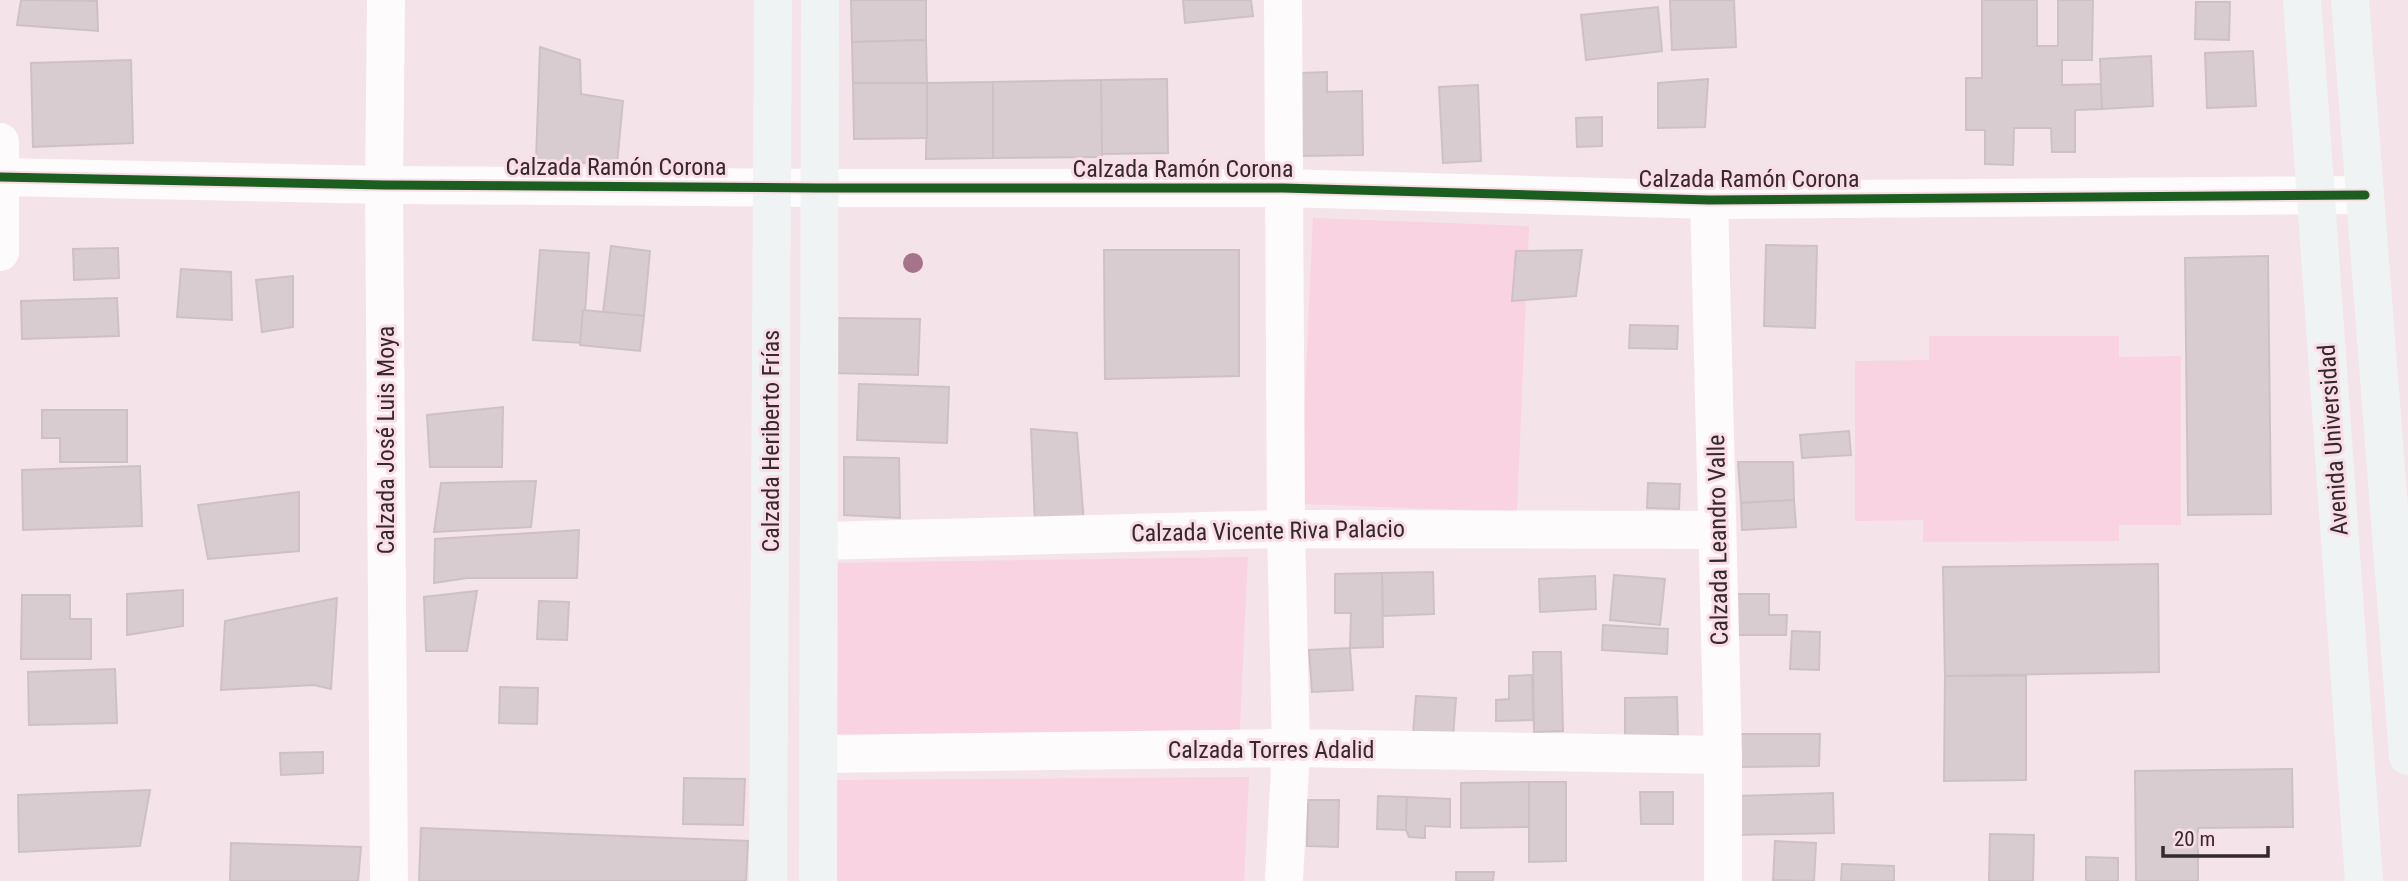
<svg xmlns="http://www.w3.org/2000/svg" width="2408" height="881" font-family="'Roboto Condensed',sans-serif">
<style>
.green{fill:#f9d3e1}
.building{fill:#d8ccd1;stroke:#cec1c6;stroke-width:2}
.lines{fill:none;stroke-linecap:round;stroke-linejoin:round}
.street{stroke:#fdfbfc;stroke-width:38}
.secondary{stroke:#f0f3f4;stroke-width:38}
.cycleway-casing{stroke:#fadde7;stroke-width:13}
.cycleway{stroke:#1b5e20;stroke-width:9}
.tree{fill:#a5748b}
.labels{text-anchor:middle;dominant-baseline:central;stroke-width:6;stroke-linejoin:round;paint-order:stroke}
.street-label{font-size:24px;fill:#34292d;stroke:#fadde7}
</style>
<rect width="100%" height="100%" fill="#f4e3e9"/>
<g class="green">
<path d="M1313,218L1529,226L1517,512L1300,504Z"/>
<path d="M1929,336H2119V357L2181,356V525H2119V541L1923,542V520L1855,521V361L1929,360Z"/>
<path d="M1248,557L1238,764L829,748L828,563Z"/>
<path d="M1249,777L1244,881H834L831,780Z"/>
</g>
<g class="building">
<path d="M21,0L97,1L98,31L17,25Z"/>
<path d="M851,0H926V40L852,42Z"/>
<path d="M1183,0H1251L1253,16L1185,23Z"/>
<path d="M1670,0H1734L1736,47L1672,50Z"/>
<path d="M1982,0H2037V46H2058V0H2093L2092,60H2062V85L2101,84L2102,109L2075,110V152H2052L2051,128H2014L2013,165L1985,164V130H1966V78H1982Z"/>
<path d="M2196,2H2230L2229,40L2195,39Z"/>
<path d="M1658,7L1662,51L1586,60L1581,15Z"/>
<path d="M926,40L927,83H853L852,42Z"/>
<path d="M540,47L580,60L581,94L623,101L617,164L536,161Z"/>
<path d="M2253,51L2256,106L2207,108L2205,53Z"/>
<path d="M2151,56L2153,106L2102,109L2100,59Z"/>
<path d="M131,60L133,143L33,147L31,63Z"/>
<path d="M1327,72V92L1362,91L1363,155L1302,156V73Z"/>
<path d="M1167,79L1168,153L1101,154V80Z"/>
<path d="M1708,79L1705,127L1658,128V83Z"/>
<path d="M1101,80L1102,157L993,158V82Z"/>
<path d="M993,82V158L926,159L927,83Z"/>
<path d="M853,83H927V138L854,139Z"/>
<path d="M1478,85L1481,161L1443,163L1439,87Z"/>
<path d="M1602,117V146L1577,147L1576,118Z"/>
<path d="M1766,245L1817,246L1815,328L1764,326Z"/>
<path d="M611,246L650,251L644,316L603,313Z"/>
<path d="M118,248L119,278L74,280L73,249Z"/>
<path d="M540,250L589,253L583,343L533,340Z"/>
<path d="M1104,250H1239V376L1105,379Z"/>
<path d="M1582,250L1576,296L1512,301L1516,251Z"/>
<path d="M2268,256L2271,514L2188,515L2185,258Z"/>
<path d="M181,269L231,272L232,320L177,317Z"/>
<path d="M293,276V327L262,332L256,280Z"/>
<path d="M117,298L119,336L22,339L21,301Z"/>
<path d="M583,310L644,316L640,351L580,345Z"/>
<path d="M834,318L920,319L918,375L833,373Z"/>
<path d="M1630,325L1678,326L1677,349L1629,348Z"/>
<path d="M859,384L949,387L947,443L857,440Z"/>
<path d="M503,407L502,467H430L427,415Z"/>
<path d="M42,410H127V462H60V438H42Z"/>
<path d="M1031,429L1077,433L1084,524H1035Z"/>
<path d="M1849,431L1851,455L1802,458L1800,435Z"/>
<path d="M844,457L899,458L900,518L844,515Z"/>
<path d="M1738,462H1793L1794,500L1741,503Z"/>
<path d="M140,466L142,526L23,530L22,470Z"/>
<path d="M536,481L531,527L434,532L441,483Z"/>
<path d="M1648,483L1680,484L1679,509L1647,508Z"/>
<path d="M299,492V551L208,559L198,505Z"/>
<path d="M1794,500L1796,527L1742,530L1741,503Z"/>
<path d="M579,530L577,578H467L434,583L435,539Z"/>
<path d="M2158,564L2159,672L1945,676L1943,567Z"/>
<path d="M1433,572L1434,614L1383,616L1382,573Z"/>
<path d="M1382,573L1383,647L1350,648L1351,613H1335V574Z"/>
<path d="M1614,575L1665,579L1660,625L1610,620Z"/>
<path d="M1595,576L1596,609L1540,612L1539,579Z"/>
<path d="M183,590V626L127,635V594Z"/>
<path d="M477,591L467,651H426L424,597Z"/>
<path d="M1734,594H1769V615H1787L1786,635H1734Z"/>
<path d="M22,595H70V619H91V659H21Z"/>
<path d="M337,598L331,689L314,685L221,690L225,621Z"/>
<path d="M539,601L569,602L567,640L537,639Z"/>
<path d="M1603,625L1668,629L1667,654L1602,650Z"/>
<path d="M1792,631L1820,632L1819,670L1790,669Z"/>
<path d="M1350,648L1353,690L1312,692L1309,650Z"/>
<path d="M1533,652H1561L1563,731L1534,732Z"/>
<path d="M115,669L117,723L29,725L28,672Z"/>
<path d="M1532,675L1533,720L1496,721V700L1509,699V676Z"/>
<path d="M1945,676H2026V780L1944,781Z"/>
<path d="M500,687L538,688L537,724L499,723Z"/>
<path d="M1416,696L1456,698L1453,737L1413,734Z"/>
<path d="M1677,697L1678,735L1625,737V698Z"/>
<path d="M1739,734H1820L1819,766L1739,767Z"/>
<path d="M323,752V773L281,775L280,753Z"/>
<path d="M2292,769L2293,827L2198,828V881H2136L2135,771Z"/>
<path d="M684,778L745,779L743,825L683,824Z"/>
<path d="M1529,782H1566V861L1529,862Z"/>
<path d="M1529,782V827L1461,828V783Z"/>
<path d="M150,790L140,846L19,852L18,795Z"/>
<path d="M1640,792H1673V824H1641Z"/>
<path d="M1833,793L1834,833L1737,835L1736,796Z"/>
<path d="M1378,796L1407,797L1406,830L1377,829Z"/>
<path d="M1407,797L1450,799V827L1425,826V838L1409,837L1406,830Z"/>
<path d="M1308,800H1339L1338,847L1307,846Z"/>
<path d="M421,828L748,841L746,881H419Z"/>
<path d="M1990,834L2034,835L2033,881H1989Z"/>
<path d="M1775,841L1816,843L1814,881L1773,880Z"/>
<path d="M231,843L361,847L358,881H230Z"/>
<path d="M2086,857L2118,858V881H2086Z"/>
<path d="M1842,864L1894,866V881H1841Z"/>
<path d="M1456,872H1494L1493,881H1456Z"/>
</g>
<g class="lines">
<g class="street">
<path d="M386,0L384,185L389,881"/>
<path d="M1283,0L1286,529L1291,748L1284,881"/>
<path d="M0,142V252"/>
<path d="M0,177L384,185L820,188H1283L1709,200L2365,195"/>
<path d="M1709,200L1723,755V881"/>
<path d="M819,541L1286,529L1717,530"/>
<path d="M819,754L1291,748L1723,755"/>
</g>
<g class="secondary">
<path d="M2302,0L2364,881"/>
<path d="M2350,0L2408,756"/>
<path d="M768,881L773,0"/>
<path d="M818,881L820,0"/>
</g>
<defs>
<path id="cycleway" d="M0,177L384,185L820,188H1283L1709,200L2365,195"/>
</defs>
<use href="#cycleway" class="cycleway-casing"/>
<use href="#cycleway" class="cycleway"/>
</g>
<circle class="tree" cx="913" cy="263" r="10"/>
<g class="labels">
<g class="street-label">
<text x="616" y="167">Calzada Ramón Corona</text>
<text x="1183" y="169">Calzada Ramón Corona</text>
<text x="1749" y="179">Calzada Ramón Corona</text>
<text transform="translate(386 440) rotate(-90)">Calzada José Luis Moya</text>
<text transform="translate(2333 440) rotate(-94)">Avenida Universidad</text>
<text transform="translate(771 441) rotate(-90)">Calzada Heriberto Frías</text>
<text transform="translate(1268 531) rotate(-1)">Calzada Vicente Riva Palacio</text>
<text transform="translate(1718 540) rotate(-91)">Calzada Leandro Valle</text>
<text x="1271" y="750">Calzada Torres Adalid</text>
</g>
</g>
<path d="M2163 846v10h105v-10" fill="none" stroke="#34292d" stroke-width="3.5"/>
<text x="2174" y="846" font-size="21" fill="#34292d" stroke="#fadde7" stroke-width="5" paint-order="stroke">20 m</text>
</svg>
